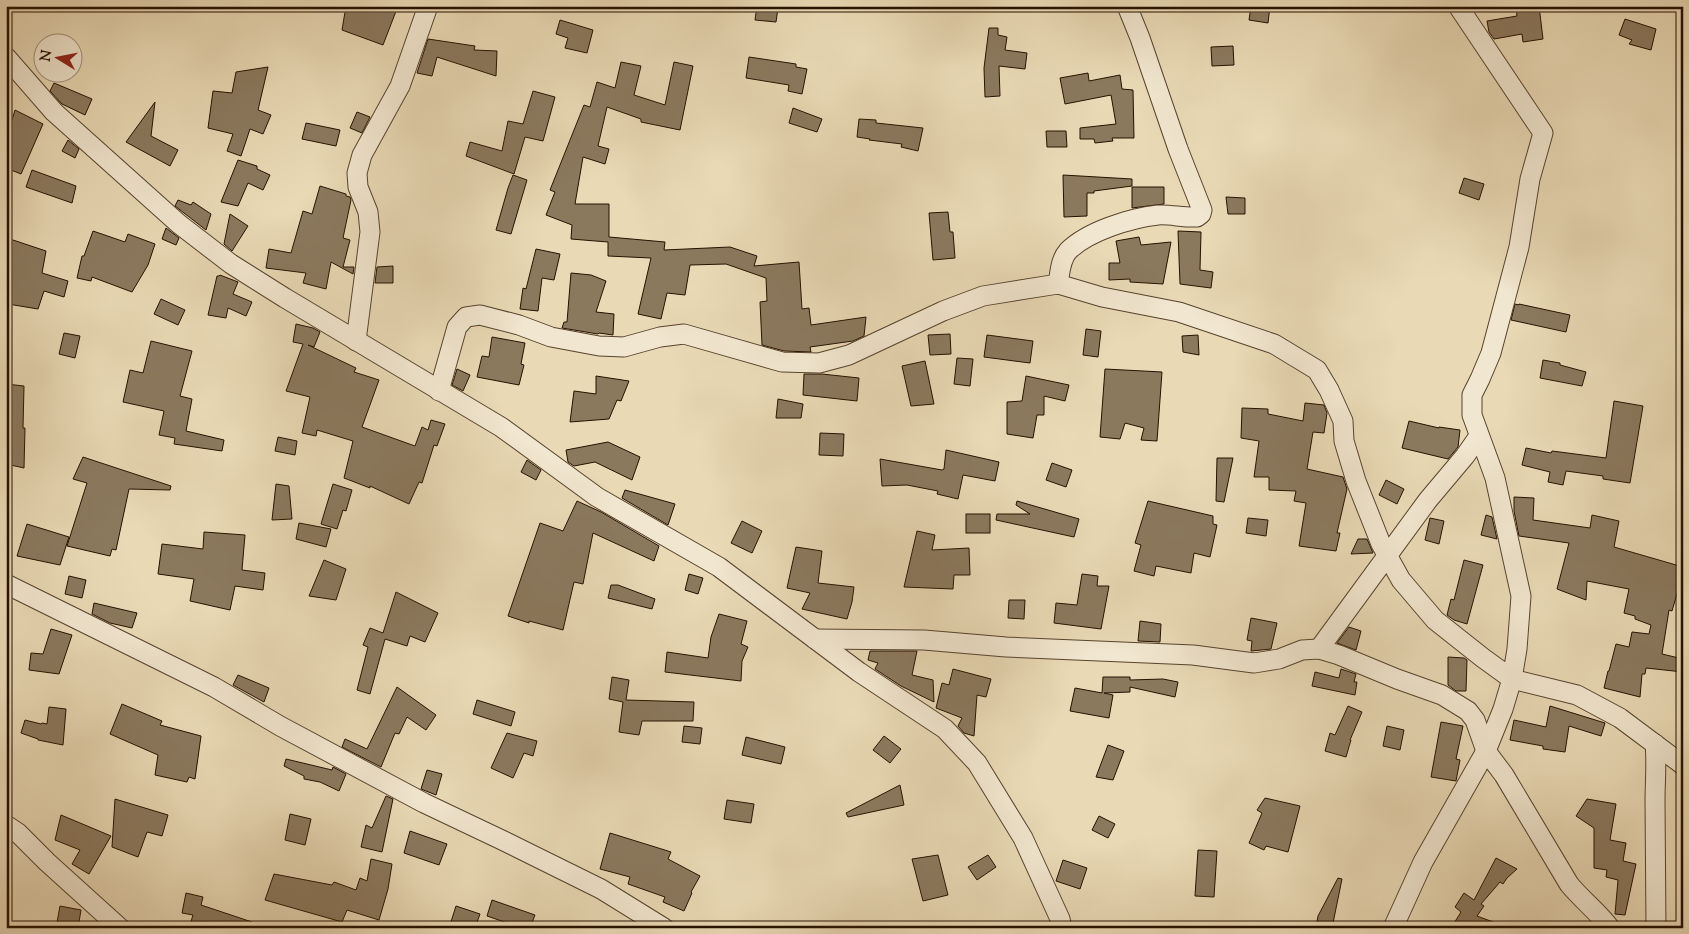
<svg xmlns="http://www.w3.org/2000/svg" width="1689" height="934" font-family="'Sorts Mill Goudy',serif">
<style>
.building{fill:#8b795e;stroke:#261100}
.lines{fill:none;stroke-linecap:round;stroke-linejoin:round}
.minor-casing{stroke:#57432d;stroke-width:21}
.minor{stroke:#f1e6cf;stroke-width:19}
</style>
<rect width="100%" height="100%" fill="#e9d9b5"/>
<filter id="stains"><feTurbulence type="fractalNoise" baseFrequency=".004" numOctaves="4"/><feColorMatrix values="0 0 0 0 .2 0 0 0 0 .09 0 0 0 0 .02 0 0 0 .5 -.17"/></filter>
<radialGradient id="worn" r=".72"><stop offset=".6" stop-color="#630" stop-opacity="0"/><stop offset="1" stop-color="#630" stop-opacity=".3"/></radialGradient>
<g class="building">
<path d="M346,6H398L383,45L342,30Z"/>
<path d="M757,6L778,8L776,22L755,20Z"/>
<path d="M1251,6H1270L1268,23L1249,20Z"/>
<path d="M1525,6H1539L1543,39L1523,42L1522,34L1494,39L1489,32L1487,21L1517,16L1516,7Z"/>
<path d="M1625,19L1656,29L1651,50L1629,44L1632,40L1619,35Z"/>
<path d="M560,20L593,30L587,53L565,48L568,38L556,34Z"/>
<path d="M989,28H998V35L1007,37L1005,50L1027,53L1025,69L999,66L1000,96L985,97L984,68Z"/>
<path d="M428,39L475,46L474,50L497,51L496,76L437,57L432,76L417,73Z"/>
<path d="M1233,46L1234,65L1212,66L1211,47Z"/>
<path d="M749,57L796,64V67L807,69L802,94L788,91L789,85L746,78Z"/>
<path d="M621,62L641,66L634,95L665,105L674,62L693,66L680,130L641,122V119L607,107L598,146L609,149L605,164L583,157L575,204H609V237L665,242L664,250L730,247L757,256L754,266L799,262L802,309L809,308L811,325L866,317L864,336L853,341L810,347L811,352L784,351L762,345L760,302L767,301L766,278L726,264L690,265L685,295L667,293L661,319L638,314L651,258L608,256V242L571,239L572,225L546,215L555,192L550,190L584,105L590,107L597,82L615,88Z"/>
<path d="M268,67L258,110L271,115L263,134L250,129L241,156L227,151L233,134L208,128L213,91L232,93L236,72Z"/>
<path d="M1088,73L1089,81L1120,75L1122,89L1133,90L1134,138H1112L1113,141L1095,143L1094,139H1080V128L1116,124L1111,95L1065,104L1060,78Z"/>
<path d="M54,83L92,99L85,115L62,104L50,91Z"/>
<path d="M533,91L555,97L543,141L525,137L514,174L466,156L470,142L502,151L508,121L523,124Z"/>
<path d="M155,102L151,136L178,150L170,166L126,142Z"/>
<path d="M793,108L822,119L817,132L789,123Z"/>
<path d="M15,110L43,124L21,174L6,168V129L9,130Z"/>
<path d="M357,112L370,117L362,133L350,128Z"/>
<path d="M859,119L876,120V123L923,128L918,151L901,147L902,144L869,140L870,139L857,137Z"/>
<path d="M306,123L340,130L336,146L302,139Z"/>
<path d="M1046,131H1066L1067,147H1047Z"/>
<path d="M68,140L79,149L75,158L62,151Z"/>
<path d="M238,160L257,166V169L270,175L263,190L248,183L238,206L221,202Z"/>
<path d="M32,170L76,186L72,203L26,187Z"/>
<path d="M513,175L527,180L511,234L496,230L508,188Z"/>
<path d="M1063,175L1132,179V186L1094,191V193H1087V216L1064,217Z"/>
<path d="M1464,178L1484,184L1479,200L1459,193Z"/>
<path d="M320,186L346,194V196L350,197L351,200L343,238L350,240L343,267H354L353,274L331,262L326,289L303,283L306,273L266,268L269,249L291,253L303,211L312,214Z"/>
<path d="M1132,187H1164V204L1132,208Z"/>
<path d="M1226,197L1245,198V214H1228Z"/>
<path d="M178,200L191,205L193,202L211,214L206,230L175,206Z"/>
<path d="M948,212L950,232H953L955,258L933,260L929,213Z"/>
<path d="M230,214L248,226L232,251L224,244Z"/>
<path d="M166,228L179,238L176,245L162,239Z"/>
<path d="M93,231L125,242L128,234L155,244L148,265L132,292L92,277L91,281L77,278L82,256H84Z"/>
<path d="M1178,231L1201,232L1200,270L1213,272L1211,288L1180,284Z"/>
<path d="M1139,237L1141,245L1171,242L1163,284L1130,282V279L1109,280V263H1120L1116,241Z"/>
<path d="M10,239L46,251L42,273L68,281L64,297L44,291L38,309L8,304L12,281L6,279V250Z"/>
<path d="M536,249L560,254L554,280L542,278L538,311L520,309L523,288L526,289Z"/>
<path d="M393,266V283H375L377,267Z"/>
<path d="M571,273L591,275L606,281L596,312L614,314L613,335L599,333L598,334L562,328L564,322H567Z"/>
<path d="M220,275L238,282L233,294L252,302L246,316L228,308L226,318L208,315L217,276H219Z"/>
<path d="M161,299L185,310L178,325L154,314Z"/>
<path d="M1515,304L1519,305V304L1570,315L1566,332L1511,320Z"/>
<path d="M296,324L313,328L320,332L314,347L308,345L356,368L354,372L379,380L362,427L415,446L422,427L428,430L431,420L445,424L437,446L434,445L422,483L419,482L409,504L370,486V488L344,478L353,441L317,430L316,436L302,433L310,397L286,391L303,344L293,342Z"/>
<path d="M1086,329L1101,331L1098,357L1083,355Z"/>
<path d="M64,333L80,336L75,358L59,354Z"/>
<path d="M950,334L951,354L930,355L928,335Z"/>
<path d="M987,335L1033,341L1030,363L984,357Z"/>
<path d="M1198,335L1199,355L1183,352L1182,336Z"/>
<path d="M492,337L525,343L521,364L524,365L519,385L477,377L482,356L489,357Z"/>
<path d="M151,341L192,351L180,396L192,399L186,431L224,440L222,451L174,444L175,438L159,435L164,411L123,402L130,370L143,373Z"/>
<path d="M957,358L973,359L970,386L954,384Z"/>
<path d="M1543,360L1560,363V365L1586,372L1582,386L1540,378Z"/>
<path d="M925,361L934,404L911,406L902,366Z"/>
<path d="M457,369L470,375L463,391L452,385Z"/>
<path d="M1105,369L1162,372L1157,441L1141,440L1144,428L1125,423L1120,439L1100,437Z"/>
<path d="M804,374H822L859,378L857,401L803,395Z"/>
<path d="M596,376L629,381L621,401L617,400L609,419L570,422L574,391L596,394Z"/>
<path d="M1026,376L1069,385L1065,401L1044,396V415H1037L1033,438L1007,434V402L1022,401Z"/>
<path d="M6,384L24,386L23,428H25L24,468L6,464Z"/>
<path d="M778,399L803,404L801,418H776Z"/>
<path d="M1614,401L1643,406L1630,483L1603,479V476L1566,471L1563,485L1548,482L1550,472L1522,465L1526,448L1551,453L1552,451L1606,458Z"/>
<path d="M1305,403L1324,405L1327,413L1324,433L1313,432L1307,469L1343,477L1347,489L1337,533H1340L1336,551L1299,546L1306,503L1294,501L1296,491L1269,490V477H1254L1259,441L1241,438L1242,408L1268,409V414L1303,421Z"/>
<path d="M1409,421L1439,428V427L1460,430L1458,447L1448,459L1402,448Z"/>
<path d="M820,433L844,434L843,456L819,455Z"/>
<path d="M278,437L297,441L295,455L275,451Z"/>
<path d="M608,442L640,457L632,480L595,462L574,466L568,462L566,450Z"/>
<path d="M946,450L999,462L995,481L963,475L958,499L937,494L938,491L907,485L882,486L880,459L942,470L944,469Z"/>
<path d="M83,457L171,486L170,490L129,489L116,550L112,549L110,556L67,546L87,483L73,479Z"/>
<path d="M1217,458H1233L1224,502L1216,501Z"/>
<path d="M527,460L541,470L536,480L521,472Z"/>
<path d="M1052,463L1072,470L1066,487L1046,480Z"/>
<path d="M1386,480L1404,489L1397,504L1379,495Z"/>
<path d="M276,484L289,486L292,519L272,520Z"/>
<path d="M333,484L352,490L346,511L343,510L337,529L321,524Z"/>
<path d="M625,490L675,504L668,525L622,498Z"/>
<path d="M1514,497L1534,498L1533,520L1590,528L1592,515L1619,521L1614,547L1683,567V573L1672,611L1669,610L1662,654L1683,659V672L1646,668L1645,674H1642L1640,697L1604,688L1608,671H1609L1616,644L1629,647L1632,632L1649,634L1651,625L1635,619V616L1624,613L1629,589L1587,581L1586,600L1557,589L1569,543L1519,536L1514,511Z"/>
<path d="M577,501L601,512L659,546L654,561L593,533L583,584L574,582L563,630L529,621V623L508,616L540,523L563,531Z"/>
<path d="M1017,501L1079,519L1074,537L996,520L997,514H1030L1016,505Z"/>
<path d="M1148,501L1213,516V524L1217,525L1210,557L1194,553L1191,573L1156,566L1154,576L1134,571L1141,545L1135,543Z"/>
<rect x="966" y="514" width="24" height="19"/>
<path d="M1486,515L1492,517L1497,539L1481,535Z"/>
<path d="M1248,518L1268,520L1266,536L1246,533Z"/>
<path d="M1430,518L1444,521L1439,544L1425,540Z"/>
<path d="M742,521L762,531L752,553L731,543Z"/>
<path d="M299,523L331,529L326,547L296,539Z"/>
<path d="M27,524L69,537L60,565L17,556Z"/>
<path d="M917,531L935,535L932,550L969,548L970,575H954L953,589L904,587Z"/>
<path d="M204,532L245,535L242,570L265,573L263,590L235,586L230,610L190,601L194,579L158,574L162,544L203,549Z"/>
<path d="M1358,539H1367L1373,553L1351,554Z"/>
<path d="M796,547L822,551L818,583L854,587L852,602L847,619L802,609L810,593L787,588Z"/>
<path d="M324,560L346,569L336,600L309,596Z"/>
<path d="M1464,560L1483,565L1467,624L1454,620L1447,615L1451,599L1454,600Z"/>
<path d="M689,574L703,578L698,594L685,590Z"/>
<path d="M1082,574L1098,576L1097,586H1109L1101,629L1054,623L1056,603L1077,605Z"/>
<path d="M69,576L86,580L82,598L65,594Z"/>
<path d="M611,585H618L655,599L652,609L608,598Z"/>
<path d="M396,592L438,613L425,642L410,636L407,646L385,639L370,694L357,690L368,647L363,645L370,628L383,633Z"/>
<path d="M1009,600H1025L1024,619L1008,618Z"/>
<path d="M94,603L137,613L132,628L110,623L92,614Z"/>
<path d="M719,614L747,621L741,644L748,647L742,661L741,681L665,672L667,652L708,658L711,637Z"/>
<path d="M1251,618L1277,623L1271,649L1251,651L1252,641L1247,640Z"/>
<path d="M1140,621L1161,624L1160,642L1138,641Z"/>
<path d="M1349,627L1361,631L1356,650L1337,643Z"/>
<path d="M51,629L72,635L59,674L29,670L31,653L43,654Z"/>
<path d="M870,651H917L912,675L933,680L934,702L901,686L875,669L878,663L868,660Z"/>
<path d="M1448,657L1464,658L1467,660L1466,691H1456L1448,685Z"/>
<path d="M953,669L991,679L986,697L977,695L974,736L964,733L958,726L962,718L936,708L942,683L949,685Z"/>
<path d="M1341,669L1356,674L1354,682H1357L1355,695L1312,686L1315,672L1339,678Z"/>
<path d="M238,675L269,688L264,702L233,685Z"/>
<path d="M612,677L629,680L626,700L694,702L693,721H642L639,735L619,732L623,702L609,699Z"/>
<path d="M1103,677H1130V680L1163,679L1178,682L1175,697L1130,687V692L1104,693L1113,695L1109,718L1070,711L1075,688L1102,693Z"/>
<path d="M397,687L436,715L426,730L407,717L399,734L395,733L381,767L342,747L345,739L367,749Z"/>
<path d="M477,700L515,712L511,726L473,714Z"/>
<path d="M122,704L162,721L160,725L201,736L195,779L189,777L187,782L155,775L158,755L110,734Z"/>
<path d="M1348,706L1362,712L1350,740H1351L1346,757L1325,751L1330,733L1335,735Z"/>
<path d="M1550,706L1605,723L1601,736L1569,726L1565,752L1543,749V746L1510,740L1514,720L1546,727Z"/>
<path d="M49,707L66,709L63,745L38,740V739L21,733L25,720L41,724L42,723L47,724Z"/>
<path d="M1441,722L1463,726L1456,759L1460,760L1456,781L1431,777Z"/>
<path d="M684,726L702,728L700,744L682,742Z"/>
<path d="M1387,726L1404,730L1400,750L1383,746Z"/>
<path d="M507,733L537,741L533,756L524,753L513,778L491,768Z"/>
<path d="M884,736L901,749L890,763L873,750Z"/>
<path d="M746,737L785,747L781,764L742,755Z"/>
<path d="M1108,745L1124,751L1113,780L1096,777Z"/>
<path d="M286,759L332,770L333,767L346,774L339,791L320,782L304,779V776L284,766Z"/>
<path d="M427,770L442,774L436,795L421,789Z"/>
<path d="M900,785L904,805L848,817L846,813Z"/>
<path d="M386,796L393,799L382,852L361,847L366,825L372,828Z"/>
<path d="M1265,798L1300,806L1288,852L1266,846L1264,850L1249,843L1262,813L1257,810Z"/>
<path d="M115,799L168,815L162,836L147,832L138,857L112,847Z"/>
<path d="M1587,799L1616,804L1610,840L1626,843L1623,861L1636,864L1625,915L1615,914L1618,880L1606,877L1607,870L1594,868V828L1576,816Z"/>
<path d="M727,800L754,804L751,823L724,819Z"/>
<path d="M290,814L311,819L305,845L285,840Z"/>
<path d="M61,815L111,836L89,874L72,864L80,850L55,840Z"/>
<path d="M1099,816L1115,824L1108,838L1092,830Z"/>
<path d="M410,831L447,844L439,865L404,853Z"/>
<path d="M610,833L668,851L671,852L668,859L700,876L691,892L692,893L684,911L663,902L665,897L628,884L630,877L600,869Z"/>
<path d="M1198,850L1217,851L1214,897L1195,896Z"/>
<path d="M938,855L948,895L923,901L912,859Z"/>
<path d="M988,855L996,867L977,880L968,867Z"/>
<path d="M1496,858L1517,869L1507,878L1503,884L1500,882L1481,904L1484,906L1477,916L1504,926V928H1451L1461,912L1455,907L1464,893L1474,900Z"/>
<path d="M371,859L392,864L388,889L379,920L347,910L342,922L265,900L274,874L332,885L334,882L356,890L360,878L367,881Z"/>
<path d="M1063,860L1087,868L1080,889L1056,881Z"/>
<path d="M1338,878L1342,879L1332,928H1316L1318,916Z"/>
<path d="M186,893L203,897L201,905L261,925L260,928H189L193,915L182,913Z"/>
<path d="M492,900L535,915L530,928H522L487,916Z"/>
<path d="M60,906L81,910L78,928H56Z"/>
<path d="M456,906L480,914L475,928H458L450,925Z"/>
</g>
<g class="lines">
<defs>
<g id="minor">
<path d="M6,57L54,112L179,224L231,264L285,298L501,427L597,497L719,567L859,672L945,729L977,763L1023,838L1060,919L1062,928"/>
<path d="M1058,284C1060,273 1060,260 1068,251C1088,231 1131,218 1158,215C1170,214 1184,218 1197,217L1201,214L1202,210L1178,149L1140,38L1127,6"/>
<path d="M356,341L370,232L368,212L358,187L357,173L362,155L400,86L428,6"/>
<path d="M439,391L457,327L466,317L480,315L519,325L551,337L599,346L624,347L660,337L684,334L782,362L819,363L849,355L943,311L983,296L1058,284L1102,297L1179,312L1274,344L1317,370L1329,390L1343,421L1344,441L1356,481L1381,544L1401,580L1435,620L1483,658L1512,679L1517,649L1521,596L1495,478L1472,415V395L1480,379L1491,353L1519,247L1530,179L1543,133L1458,6"/>
<path d="M6,584L214,687L280,726L424,803L504,841L601,889L664,928"/>
<path d="M815,639L924,640L1006,647L1193,655L1254,663L1279,659L1302,650L1319,649L1339,655L1397,679L1442,695L1468,711L1475,720L1486,751L1504,775L1569,884C1582,900 1598,912 1610,928"/>
<path d="M1319,649L1428,500L1465,456L1479,436"/>
<path d="M1655,744C1657,763 1655,782 1655,801C1655,843 1656,885 1656,928"/>
<path d="M6,825L18,833L47,862L120,928"/>
<path d="M1393,928L1423,862L1486,751L1503,709L1512,679L1577,695L1620,718L1683,765"/>
</g>
</defs>
<use href="#minor" class="minor-casing"/>
<use href="#minor" class="minor"/>
</g>
<rect width="1689" height="934" fill="none" stroke="#e9d9b5" stroke-width="25"/>
<rect x="8" y="8" width="1674" height="919" fill="none" stroke="#261100" stroke-width="2.5"/>
<rect x="12" y="12" width="1664" height="909" fill="none" stroke="#261100"/>
<g transform="translate(58 58) rotate(280)"><circle r="24" fill="#f1e6cf" stroke="#a0917c"/>
<path d="M0-4L9 19L0 12L-9 19Z" fill="#8f2418"/>
<text y="-8" font-size="14" font-weight="bold" text-anchor="middle" fill="#261100">N</text>
</g>
<rect width="100%" height="100%" filter="url(#stains)"/>
<rect width="100%" height="100%" fill="url(#worn)"/>
</svg>
